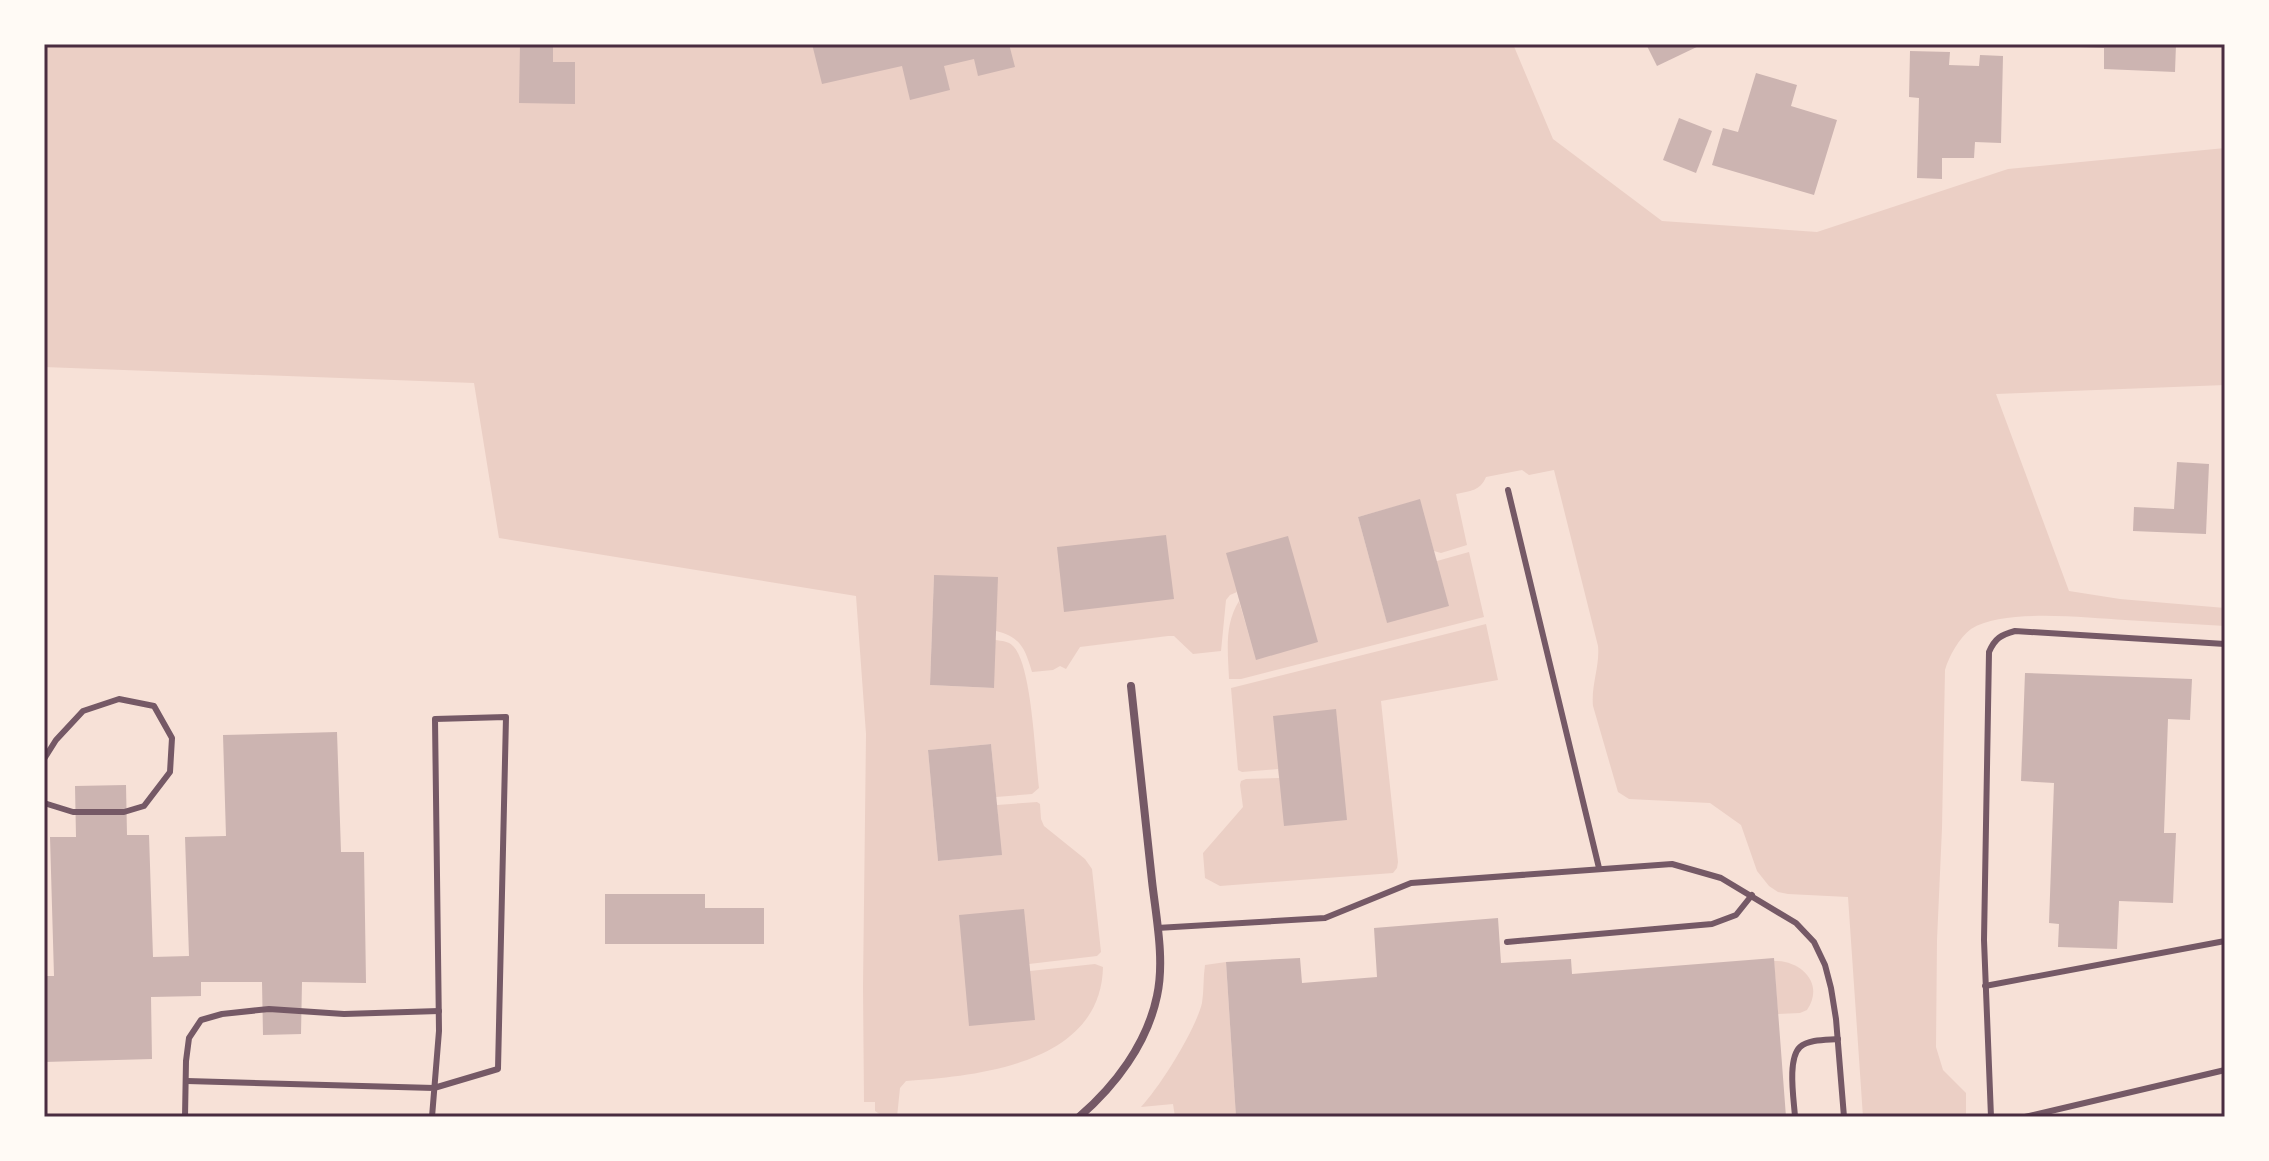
<svg xmlns="http://www.w3.org/2000/svg" width="2269" height="1161" font-family="Mulish,sans-serif">
<style>
.green{fill:#ebcfc5}
.building{fill:#ccb4b1}
.lines{fill:none;stroke-linecap:round;stroke-linejoin:round}
.service{stroke:#755966;stroke-width:6}
.minor{stroke:#755966;stroke-width:8}
.neatline{fill:none;stroke:#4a2c40;stroke-width:3}
</style>
<rect width="100%" height="100%" fill="#f7e1d7"/>
<g class="green">
<path d="M44,44H1513L1553,139L1662,221L1817,232L2008,169L2225,148V385L1996,394L2069,591L2120,599L2225,608V626C2192,624 2159,622 2125,620C2086,618 2004,608 1971,629C1959,638 1949,656 1945,670L1942,828L1937,940L1936,1047L1943,1070L1966,1093V1117H1863L1848,897L1788,894L1778,892L1769,886L1757,871L1741,825L1710,803L1629,799L1618,792L1593,706C1591,685 1600,666 1598,646L1554,470L1529,475L1522,470L1486,477C1480,491 1470,491 1456,494L1467,545L1441,553L1434,551L1419,500L1358,517L1387,622L1437,561L1469,552L1484,617L1241,679H1229C1228,652 1224,625 1239,601L1256,659L1226,553L1237,592L1230,595L1226,600L1221,651L1193,654L1174,636H1168L1080,647L1066,669L1060,666L1053,670L1032,672C1025,649 1021,637 996,631L934,575L930,685L993,688L995,640C1002,641 1008,641 1013,646C1032,664 1035,758 1039,788L1032,794L996,797L991,744L928,750L938,861L1001,855L997,805L1037,802L1040,804L1041,819L1044,826L1085,859L1092,869L1101,952L1097,956L1029,964L1030,971L1095,964L1103,967C1101,1064 978,1076 906,1081L900,1088L897,1117H884L875,1111V1102H864L863,987L866,734L856,596L499,538L474,383L44,367Z"/>
<path d="M1486,624L1498,680L1381,701L1398,862L1397,868L1393,873L1220,886L1205,878L1203,853L1243,807L1240,785L1241,781L1246,779L1279,778L1278,769L1242,772L1238,770L1231,688Z"/>
<path d="M1774,961C1801,960 1825,984 1807,1010L1800,1013L1778,1014Z"/>
<path d="M1226,962L1236,1117H1175L1173,1104L1141,1107C1160,1087 1196,1029 1202,1003C1204,991 1203,978 1205,965Z"/>
</g>
<g class="building">
<path d="M520,44H553V62H575V104L519,103Z"/>
<path d="M812,44H1009L1015,67L978,76L974,59L944,66L950,90L910,100L902,66L822,84Z"/>
<path d="M1646,44H1703L1657,66Z"/>
<path d="M2079,44H2176L2175,72L2104,69V48L2079,47Z"/>
<path d="M1910,51L1950,52L1949,65L1979,66L1980,55L2003,56L2001,143L1975,142L1974,158H1942V179L1917,178L1919,98L1909,97Z"/>
<path d="M1756,73L1797,85L1791,106L1837,120L1814,195L1712,165L1723,128L1738,132Z"/>
<path d="M1679,118L1712,131L1696,173L1663,160Z"/>
<path d="M2177,462L2209,464L2206,534L2133,531L2134,507L2174,509Z"/>
<path d="M1420,499L1449,606L1387,623L1358,517Z"/>
<path d="M1166,535L1174,599L1064,612L1057,547Z"/>
<path d="M1288,536L1318,642L1256,660L1226,553Z"/>
<path d="M934,575L998,577L994,688L930,685Z"/>
<path d="M2025,673L2192,679L2190,720L2168,719L2164,833H2176L2173,903L2119,901L2117,949L2058,947L2059,924L2049,923L2054,783L2021,781Z"/>
<path d="M1336,709L1347,820L1284,826L1273,716Z"/>
<path d="M337,732L341,852H364L366,983L302,982L301,1034L263,1035L262,982H201V996L151,997L152,1059L44,1062V976H54L50,837H76L75,786L126,785L127,835H149L153,957L189,956L185,837L226,836L223,735Z"/>
<path d="M991,744L1002,855L938,861L928,750Z"/>
<path d="M605,894H705V908H764V944H605Z"/>
<path d="M1024,909L1035,1020L969,1026L959,915Z"/>
<path d="M1498,918L1501,963L1571,959L1572,974L1774,958L1786,1117H1236L1226,962L1300,958L1302,983L1377,977L1374,928Z"/>
</g>
<g class="lines">
<g class="service">
<path d="M1508,490L1599,868"/>
<path d="M44,759L56,740L83,711L119,699L154,706L172,738L170,772L144,806L124,812H73L44,803"/>
<path d="M1157,928L1325,918L1411,883L1672,864L1721,878L1796,923L1814,942L1825,965L1831,988L1836,1019L1844,1117"/>
<path d="M1507,942L1712,924L1736,915L1752,895"/>
<path d="M1985,986L2225,941"/>
<path d="M187,1081L434,1088L498,1069L506,717L435,719L439,1031L432,1117"/>
<path d="M185,1117L186,1061L189,1038L201,1020L222,1014L269,1009L344,1014L439,1011"/>
<path d="M1795,1117C1794,1100 1787,1059 1800,1047C1809,1039 1827,1040 1838,1039"/>
<path d="M1991,1117L1984,940L1989,652C1995,638 2001,635 2015,631L2225,644"/>
<path d="M2025,1117L2225,1070"/>
</g>
<path class="minor" d="M1079,1117C1115,1086 1147,1044 1157,996C1165,960 1156,917 1152,881C1145,816 1138,751 1131,686"/>
</g>
<rect width="2269" height="1161" fill="none" stroke="#fffaf5" stroke-width="92"/>
<rect x="46" y="46" width="2177" height="1069" class="neatline"/>
</svg>
